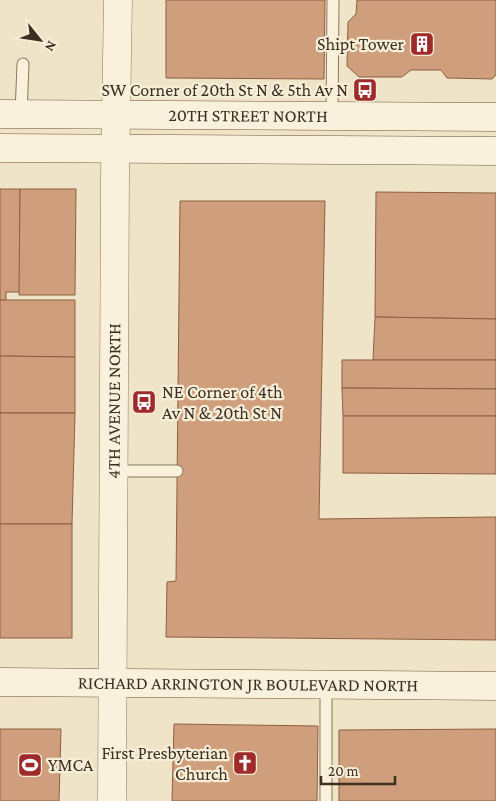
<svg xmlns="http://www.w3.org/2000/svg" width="496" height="801" font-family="'Crimson Pro',serif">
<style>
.building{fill:#cf9f7d;stroke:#8d5f41}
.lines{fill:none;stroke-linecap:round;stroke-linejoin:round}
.service-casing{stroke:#8d765c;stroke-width:13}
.tertiary-casing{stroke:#8d765c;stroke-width:29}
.secondary-casing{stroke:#6f573f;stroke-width:29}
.service{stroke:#faf1dc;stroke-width:11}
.tertiary{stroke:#faf1dc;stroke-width:28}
.secondary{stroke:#faf1dc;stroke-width:28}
.labels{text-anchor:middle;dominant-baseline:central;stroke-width:4.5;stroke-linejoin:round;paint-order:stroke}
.poi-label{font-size:18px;fill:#3d2e20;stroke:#f7eed8;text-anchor:end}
.street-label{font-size:18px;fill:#3d2e20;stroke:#f7eed8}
</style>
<rect width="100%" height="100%" fill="#f0e4c8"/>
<g class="building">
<path d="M166,0H325L324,79L166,78Z"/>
<path d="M357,0H496V75L492,79L447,78L441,70H411L402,77H359L347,66L348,22L356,14Z"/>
<path d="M0,189H20V292H6V300H0Z"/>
<path d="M20,189H76L75,295H19Z"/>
<path d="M376,192L496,193V319L375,317Z"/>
<path d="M180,201H325L319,519L496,517V640L166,637L167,582L176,581Z"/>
<path d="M0,300H75V357L0,356Z"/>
<path d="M375,317L496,319V360H373Z"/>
<path d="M0,356L75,357V413H0Z"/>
<path d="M342,360H496V389L342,388Z"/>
<path d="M342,388L496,389V416H343Z"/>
<path d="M0,413H75L72,524H0Z"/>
<path d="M343,416H496V474L343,473Z"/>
<rect x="0" y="524" width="72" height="114"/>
<path d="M174,724L318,726L317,801H172Z"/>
<path d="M0,729H61L59,801H0Z"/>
<path d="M496,729V801H339V730Z"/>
</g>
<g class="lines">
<defs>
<g id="service">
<path d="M21,114L23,64"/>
<path d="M332,116L333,0"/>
<path d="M114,471H177"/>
<path d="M326,801V684"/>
</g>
<g id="tertiary">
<path id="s1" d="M112,801L115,175L118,0"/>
</g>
<g id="secondary">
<path id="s2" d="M0,114L496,117"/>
<path d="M0,148L496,151"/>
<path id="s3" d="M0,682L496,686"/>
</g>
</defs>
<use href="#service" class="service-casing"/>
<use href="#tertiary" class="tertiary-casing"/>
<use href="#secondary" class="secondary-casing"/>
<use href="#service" class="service"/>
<use href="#tertiary" class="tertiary"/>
<use href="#secondary" class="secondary"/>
</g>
<defs>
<symbol id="building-square" viewBox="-11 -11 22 22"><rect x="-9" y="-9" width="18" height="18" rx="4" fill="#9e2a2b" stroke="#f7eed8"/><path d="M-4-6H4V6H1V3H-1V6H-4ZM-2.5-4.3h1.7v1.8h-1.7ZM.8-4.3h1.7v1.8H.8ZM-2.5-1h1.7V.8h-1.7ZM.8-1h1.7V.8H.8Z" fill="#fff"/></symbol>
<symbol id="bus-square" viewBox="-11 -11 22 22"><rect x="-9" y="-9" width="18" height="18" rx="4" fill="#9e2a2b" stroke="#f7eed8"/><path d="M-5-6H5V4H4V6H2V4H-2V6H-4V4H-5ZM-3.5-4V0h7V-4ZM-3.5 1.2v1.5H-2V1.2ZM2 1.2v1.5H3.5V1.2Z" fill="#fff"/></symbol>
<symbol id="church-square" viewBox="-11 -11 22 22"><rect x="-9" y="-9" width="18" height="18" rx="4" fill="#9e2a2b" stroke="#f7eed8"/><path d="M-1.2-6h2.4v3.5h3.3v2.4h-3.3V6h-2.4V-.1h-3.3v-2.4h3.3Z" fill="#fff"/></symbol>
<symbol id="stadium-square" viewBox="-11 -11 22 22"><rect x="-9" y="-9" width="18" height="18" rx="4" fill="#9e2a2b" stroke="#f7eed8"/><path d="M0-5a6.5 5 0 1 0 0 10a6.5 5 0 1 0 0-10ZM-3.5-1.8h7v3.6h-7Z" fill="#fff"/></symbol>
</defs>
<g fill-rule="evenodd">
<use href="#building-square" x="408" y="30" width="28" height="28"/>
<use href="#bus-square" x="351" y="76" width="28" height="28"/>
<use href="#bus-square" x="130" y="388" width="28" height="28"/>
<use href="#church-square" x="231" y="749" width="28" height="28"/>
<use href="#stadium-square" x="16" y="751" width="28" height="28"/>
</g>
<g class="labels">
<g class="poi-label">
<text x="404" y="44">Shipt Tower</text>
<text x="348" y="90">SW Corner of 20th St N &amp; 5th Av N</text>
<text x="162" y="392" text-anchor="start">NE Corner of 4th<tspan x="162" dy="21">Av N &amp; 20th St N</tspan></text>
<text x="228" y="753">First Presbyterian<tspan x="228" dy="21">Church</tspan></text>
<text x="48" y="765" text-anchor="start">YMCA</text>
</g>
<g class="street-label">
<text stroke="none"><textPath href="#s2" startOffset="248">20TH STREET NORTH</textPath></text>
<text stroke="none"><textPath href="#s1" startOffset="400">4TH AVENUE NORTH</textPath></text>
<text stroke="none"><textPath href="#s3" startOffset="248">RICHARD ARRINGTON JR BOULEVARD NORTH</textPath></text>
</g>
</g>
<g transform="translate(40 40) rotate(120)" stroke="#f7eed8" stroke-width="4" paint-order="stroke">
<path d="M0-4L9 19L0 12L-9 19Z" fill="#3d2e20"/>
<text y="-8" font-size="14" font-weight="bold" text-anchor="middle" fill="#3d2e20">N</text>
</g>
<path d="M321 776v8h74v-8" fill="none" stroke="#3d2e20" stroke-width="2.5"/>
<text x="328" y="776" font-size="15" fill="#3d2e20" stroke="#f7eed8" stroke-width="4" paint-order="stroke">20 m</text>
</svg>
